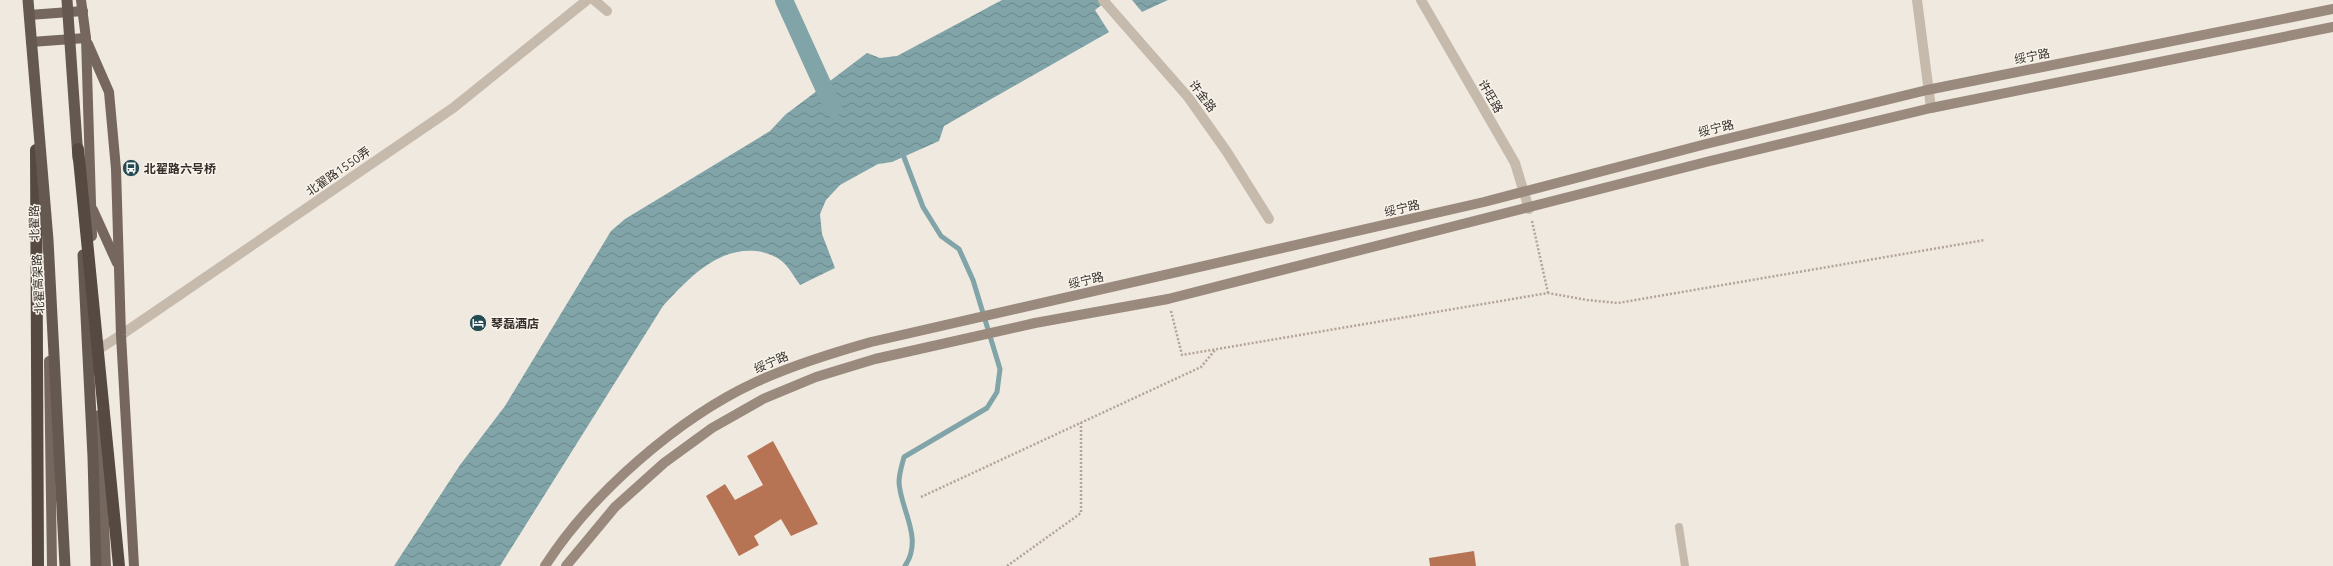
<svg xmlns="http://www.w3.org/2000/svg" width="2333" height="566" font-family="Ubuntu,'Noto Sans SC',sans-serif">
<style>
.water{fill:url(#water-waves)}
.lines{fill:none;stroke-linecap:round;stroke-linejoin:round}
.stream{stroke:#81a4a9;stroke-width:5}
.canal{stroke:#81a4a9;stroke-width:18}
.building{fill:#b77455}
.path{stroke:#b2a496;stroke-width:2.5;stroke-dasharray:2 2;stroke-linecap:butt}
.service{stroke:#c6baac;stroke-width:8}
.minor{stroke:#c6baac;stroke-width:10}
.secondary{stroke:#9a8a7d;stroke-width:10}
.primary{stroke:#75675d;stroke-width:10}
.motorway{stroke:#554942;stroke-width:12}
.trunk-bridge{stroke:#655850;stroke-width:11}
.motorway-bridge{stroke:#554942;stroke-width:12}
.labels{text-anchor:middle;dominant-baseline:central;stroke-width:3;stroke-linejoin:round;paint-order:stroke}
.street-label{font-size:12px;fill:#352e2a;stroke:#f8f3eb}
.poi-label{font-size:12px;font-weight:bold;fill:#352e2a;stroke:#f8f3eb;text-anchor:start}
</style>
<defs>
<pattern id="water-waves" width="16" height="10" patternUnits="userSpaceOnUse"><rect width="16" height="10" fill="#81a4a9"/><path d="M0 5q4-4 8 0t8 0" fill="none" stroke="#6a868a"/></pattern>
</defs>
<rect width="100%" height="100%" fill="#f0e9df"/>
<g class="water">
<path d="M1002,0H1108L1095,10L1109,32L944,126L939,141L892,162L878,164L840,185L826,200L820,214L822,234L835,268L800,285C795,278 790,269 784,263C777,256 765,252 756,251C717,247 687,280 663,306L500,566H394L460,465L505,406L611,231L625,219L770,131L785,115L867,53L880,58L897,56Z"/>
<path d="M1132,0H1168L1142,12Z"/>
</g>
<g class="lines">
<path class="stream" d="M902,152L923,207L941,236L959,249L973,280L1000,369L997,392L987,408L904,457C902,465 899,474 899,482C900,509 924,538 905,566"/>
<path class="canal" d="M784,0L833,108"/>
</g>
<g class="building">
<path d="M773,441L818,524L791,536L781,519L754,536L759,545L739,556L706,496L725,484L735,500L763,485L747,456Z"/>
<path d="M1474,551L1476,566H1430L1429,558Z"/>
</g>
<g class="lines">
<g class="path">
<path d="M1532,221L1548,293"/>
<path d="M1171,311L1182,355L1548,293L1587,300L1618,303L1985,240"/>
<path d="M921,497L1201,367L1215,350"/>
<path d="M1007,566L1081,513V423"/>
</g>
<path class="service" d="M1679,527L1685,566"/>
<g class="minor">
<path d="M594,0L607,11"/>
<path d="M1103,0L1188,97L1227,152L1269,219"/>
<path d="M1421,0L1515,163L1529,209"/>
<path d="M1917,0L1931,108"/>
<path d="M96,351L121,335L453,108L587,0"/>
</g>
<g class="secondary">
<path d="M545,566C591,494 678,418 756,382C793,365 832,353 871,342L1484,202L1706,144L1927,90L2333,9"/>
<path d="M566,566L615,507L664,463L712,428L763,399L816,377L875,359L1035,323L1168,299L1710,161L1931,108L2333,27"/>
</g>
<g class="primary">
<path d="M81,0L86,38L92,236"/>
<path d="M29,15L83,11"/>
<path d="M31,42L86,38"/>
<path d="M88,44L109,92L116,169L121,335L134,566"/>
<path d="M93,210L117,263"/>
<path d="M49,361L52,566"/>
<path d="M99,415L106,566"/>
</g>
<path class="motorway" d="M36,150L38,566"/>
<g class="trunk-bridge">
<path d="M28,0L48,240L65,566"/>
<path d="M67,0L78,158"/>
<path d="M83,255L93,457L96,566"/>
</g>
<path class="motorway-bridge" d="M78,149L119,566"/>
</g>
<defs>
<symbol id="bus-disc" viewBox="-11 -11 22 22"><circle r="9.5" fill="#244b52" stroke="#f8f3eb"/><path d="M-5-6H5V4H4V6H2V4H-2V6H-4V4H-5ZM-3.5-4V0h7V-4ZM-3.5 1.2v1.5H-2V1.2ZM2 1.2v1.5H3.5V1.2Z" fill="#fff"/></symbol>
<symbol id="hotel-disc" viewBox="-11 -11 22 22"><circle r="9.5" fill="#244b52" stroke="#f8f3eb"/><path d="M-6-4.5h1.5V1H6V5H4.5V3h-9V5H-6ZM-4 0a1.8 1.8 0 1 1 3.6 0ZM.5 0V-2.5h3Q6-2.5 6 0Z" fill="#fff"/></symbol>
</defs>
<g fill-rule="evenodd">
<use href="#bus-disc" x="121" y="158" width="20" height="20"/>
<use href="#hotel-disc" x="468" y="313" width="20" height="20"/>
</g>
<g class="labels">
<g class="street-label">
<text transform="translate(2032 56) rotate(-11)">绥宁路</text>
<text transform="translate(1203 96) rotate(53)">许金路</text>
<text transform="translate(1491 96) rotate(60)">许旺路</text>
<text transform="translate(1716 128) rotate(-14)">绥宁路</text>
<text transform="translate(338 171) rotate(-35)">北翟路1550弄</text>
<text transform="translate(1402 208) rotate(-13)">绥宁路</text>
<text transform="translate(34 223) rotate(-91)">北翟路</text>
<text transform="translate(1086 280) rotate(-13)">绥宁路</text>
<text transform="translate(38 284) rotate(-93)">北翟高架路</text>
<text transform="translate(771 362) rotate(-23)">绥宁路</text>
</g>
<g class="poi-label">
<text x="144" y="168">北翟路六号桥</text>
<text x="491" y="323">琴磊酒店</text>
</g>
</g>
</svg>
